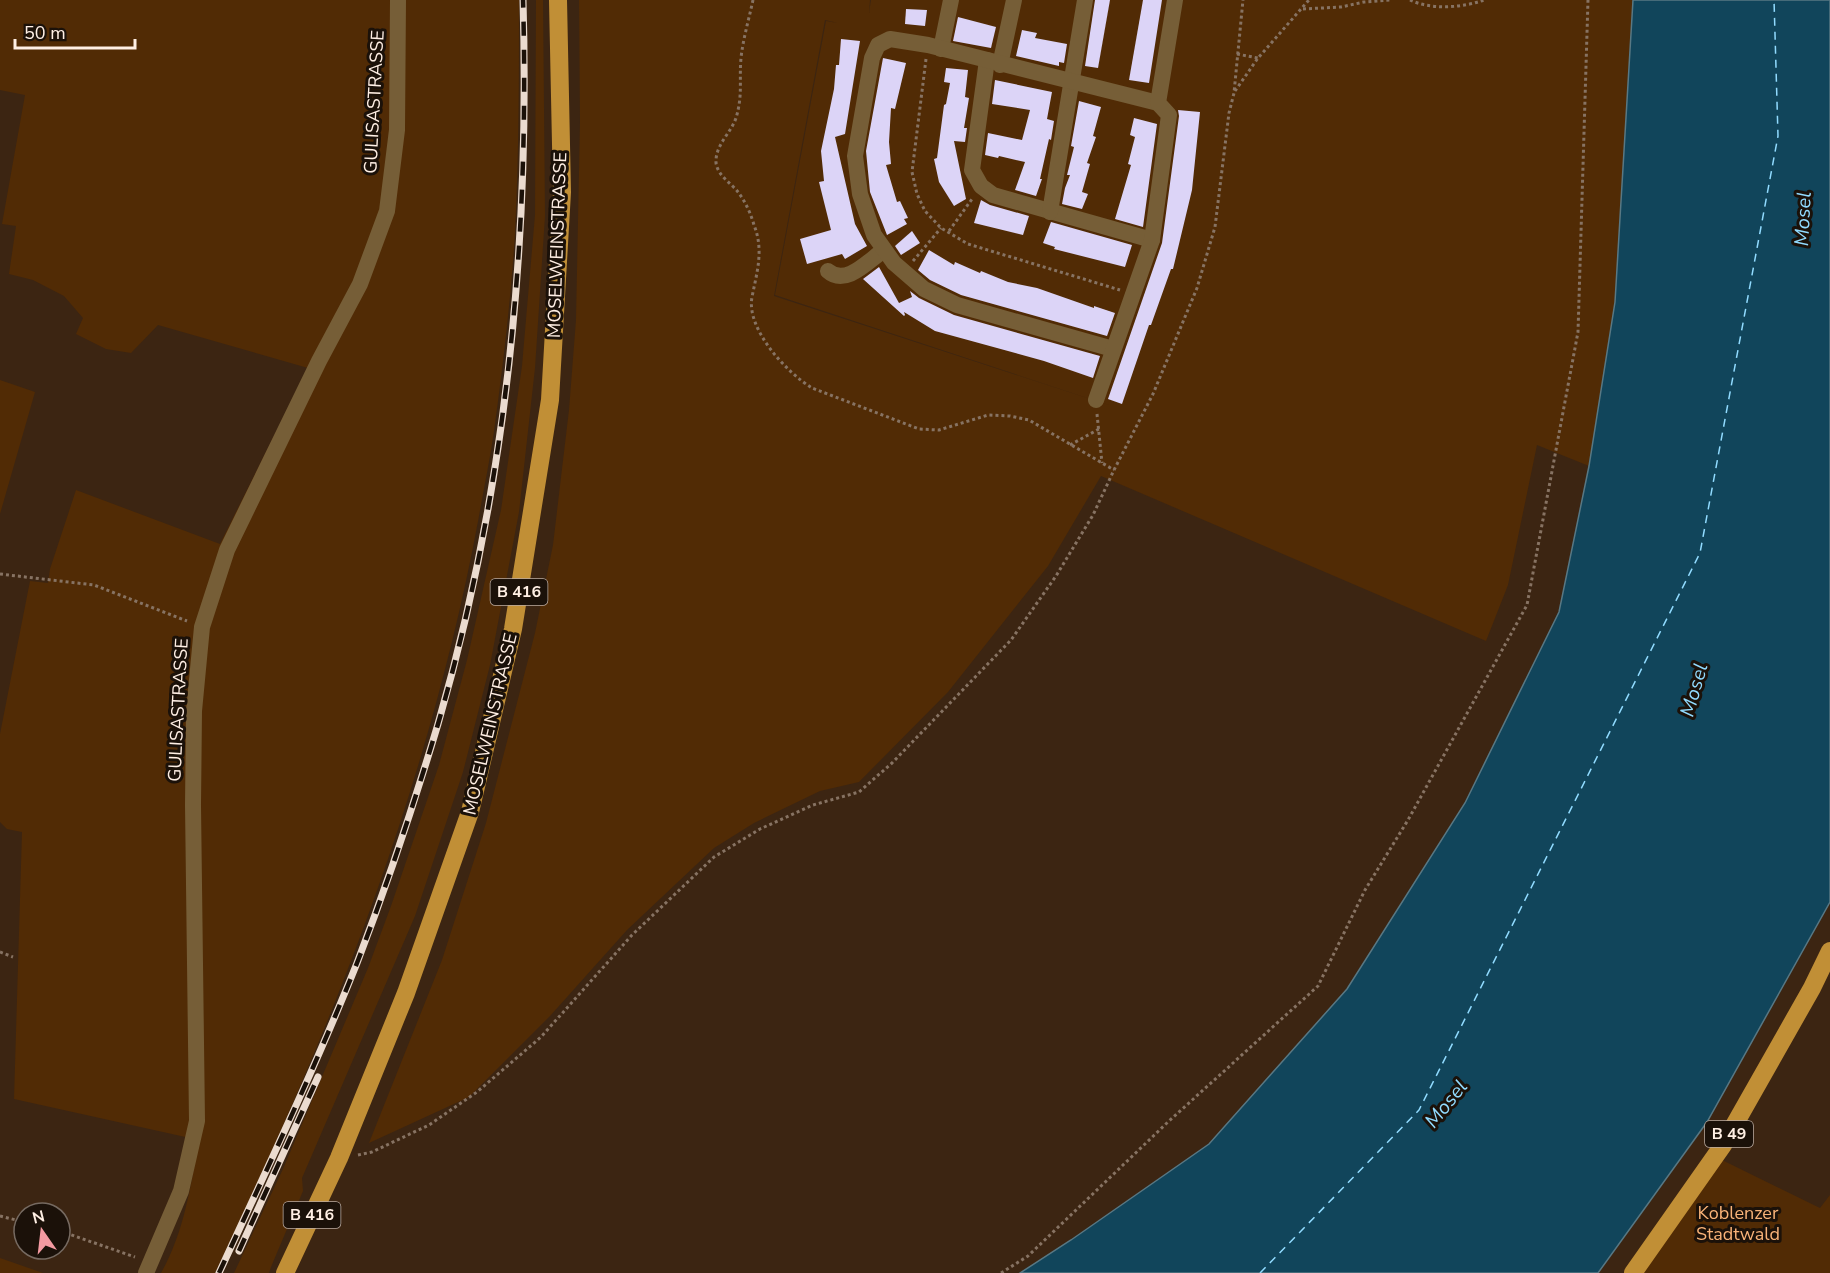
<svg xmlns="http://www.w3.org/2000/svg" width="1830" height="1273" font-family="'Nunito Sans',sans-serif">
<style>
.green{fill:#512b05;fill-rule:evenodd}
.water{fill:#11455b;stroke:#587884;stroke-width:1.5}
.lines{fill:none;stroke-linecap:round;stroke-linejoin:round}
.ferry{stroke:#91dbff;stroke-width:1.5;stroke-dasharray:8 6;stroke-linecap:butt}
.building{fill:#dcd4f7}
.path{stroke:#877363;stroke-width:3;stroke-dasharray:3 3;stroke-linecap:butt}
.minor{stroke:#765e37;stroke-width:16}
.major{stroke:#c18f36;stroke-width:18}
.rail-casing{stroke:#ebdbcf;stroke-width:7}
.rail{stroke:#1b1109;stroke-width:4.5;stroke-dasharray:14;stroke-linecap:butt}
.labels{text-anchor:middle;dominant-baseline:central;stroke-width:6;stroke-linejoin:round;paint-order:stroke}
.shield{fill:#1b1109;stroke:#bbaca2;stroke-width:1.5}
.shield-label{font-size:16px;font-weight:bold;fill:#ffefe4}
.street-label{font-size:18px;fill:#ffefe4;stroke:#1b1109}
.park-label{font-size:18px;fill:#f9b378;stroke:#1b1109}
.water-label{font-size:20px;font-style:italic;fill:#91dbff;stroke:#1b1109}
</style>
<rect width="100%" height="100%" fill="#3c2512"/>
<g class="green">
<path d="M0,0H519C519,78 519,155 515,233C511,299 503,365 494,431C490,459 484,488 479,516C430,782 332,1030 215,1273H161C184,1233 191,1185 199,1140L14,1099L22,832L7,829L0,822V734L30,581L48,583L50,569L76,490L220,544L308,368L158,325L131,353L106,349L76,334L83,318L64,296L33,280L9,274L16,226L2,224L25,95L0,90Z"/>
<path d="M536,0H543L545,216L535,368L519,512L490,665L463,772L415,916L302,1178L303,1191L271,1267L269,1273H234L283,1169L368,968L391,906L439,765L467,660L501,510L522,366L535,215Z"/>
<path d="M579,0H870L869,13L871,0H1633L1615,302L1589,466L1537,445L1508,585L1486,641L1101,476L1048,566L948,692L859,782L820,791L754,823L714,848L627,930L550,1016L469,1097L369,1143L442,960L486,823L535,633L553,545L569,410L576,320L580,122ZM825,20L838,23L826,21L775,295L1121,409L774,296Z"/>
<path d="M0,380L35,392L0,514Z"/>
<path d="M1722,1160L1820,1208L1830,1195V1273H1642Z"/>
<path d="M0,1258L43,1273H0Z"/>
</g>
<path class="water" d="M1633,0H1830V902L1707,1122L1598,1273H1020L1071,1240L1209,1144L1347,989L1465,803L1559,612L1589,466L1615,302Z"/>
<g class="lines">
<path class="ferry" d="M1260,1273L1419,1110L1700,553L1778,136L1774,0"/>
</g>
<g class="building">
<path d="M1095,0H1110L1098,68L1085,66Z"/>
<path d="M1143,0H1162L1149,83L1129,80Z"/>
<path d="M906,9L927,10L925,26L905,24Z"/>
<path d="M958,17L996,27L991,48L953,41Z"/>
<path d="M1022,30L1037,33L1035,38L1067,44L1064,63L1059,62V66L1016,56Z"/>
<path d="M841,39L860,41L845,134L835,137L855,224L867,246L845,259L842,254L807,264L800,239L831,230L819,182L824,181L821,151L834,89L836,65H839Z"/>
<path d="M883,58L906,63L895,109L891,108L889,142L891,164L886,165L897,202L900,201L908,218L904,219L907,224L887,235L870,192L866,151Z"/>
<path d="M946,68L968,70L965,97L969,98L964,128H967L965,142L954,141L966,199L954,206L939,182L934,159L937,158L944,105L946,104L950,83L944,82Z"/>
<path d="M995,80L1052,92L1047,119L1054,121L1051,140L1049,139L1040,179H1042L1036,196L1015,190L1025,162L999,156L998,158L985,155L988,133L1022,140L1030,110L992,104Z"/>
<path d="M1079,101L1101,107L1093,136L1096,137L1087,163L1090,164L1082,192L1088,194L1082,209L1062,204L1065,188L1070,175H1067L1074,147L1071,146Z"/>
<path d="M1178,110L1200,112L1192,190L1173,269H1171L1151,325H1149L1122,404L1108,399L1162,243L1179,116Z"/>
<path d="M1134,118L1157,124L1143,227L1115,219L1131,165L1128,164L1135,137L1130,135Z"/>
<path d="M981,200L990,205L1029,216L1023,235L974,223Z"/>
<path d="M1051,222L1132,245L1125,267L1054,249L1055,247L1043,243Z"/>
<path d="M912,231L920,243L901,255L895,246Z"/>
<path d="M929,250L954,265L955,262L980,273L981,271L1008,282L1037,288L1094,308V306L1115,313L1107,336L961,295L930,280L918,270Z"/>
<path d="M879,267L899,303L912,297L910,291L919,298L954,315L1100,356L1093,378L1044,361L935,331L904,312L905,315L904,316L863,279Z"/>
</g>
<g class="lines">
<g class="path">
<path d="M753,0C749,19 743,39 741,58C739,80 743,95 736,118C731,133 715,145 716,163C718,176 731,183 738,192C745,201 751,214 754,225C764,250 757,272 752,297C746,329 786,372 812,388L919,429L939,430L988,415L1010,416L1029,420L1114,470"/>
<path d="M1410,0C1431,10 1462,8 1484,0"/>
<path d="M1303,9L1341,7L1364,2L1390,0"/>
<path d="M1237,54L1258,58"/>
<path d="M926,59L912,172L917,194L925,211L941,228L968,244L1120,290"/>
<path d="M1235,91L1258,58L1309,0"/>
<path d="M949,231L972,199"/>
<path d="M913,261L941,228"/>
<path d="M1097,414L1102,463"/>
<path d="M1070,445L1099,429"/>
<path d="M0,574L94,585L187,621"/>
<path d="M0,952L13,957"/>
<path d="M358,1155L372,1152L429,1125L477,1092L541,1037L632,935L714,857L760,829L813,805L859,792L892,763L1011,640L1056,576L1093,515L1114,470L1153,394L1197,288L1215,227L1229,113L1234,93L1243,0"/>
<path d="M0,1216L24,1222"/>
<path d="M60,1231L135,1257"/>
<path d="M1001,1273L1028,1256L1169,1121L1318,986L1365,890L1408,820L1527,605L1578,332L1588,0"/>
</g>
<g class="minor">
<path d="M941,49L951,0"/>
<path d="M987,60L972,170L981,186L993,195L1152,240"/>
<path d="M1000,65L1014,0"/>
<path d="M1050,212L1085,0"/>
<path d="M828,271C846,287 869,260 884,250"/>
<path d="M1113,349L957,305L924,289L894,263L874,235L860,194L855,156L872,58L878,45L890,39L928,45L1158,103"/>
<path d="M1096,400L1152,240L1169,115L1158,103L1175,0"/>
<path d="M146,1273L181,1191L197,1121L193,805L194,711L202,627L227,550L319,361L360,284L387,211L397,130L398,0"/>
</g>
<g class="major">
<path d="M285,1273L339,1158L406,993L470,812L513,629L550,400L562,192L558,0"/>
<path d="M1633,1273L1723,1145L1812,988L1830,951"/>
</g>
<defs>
<g id="rail">
<path d="M239,1251L318,1077"/>
<path d="M219,1273C266,1171 315,1068 357,963C387,885 414,804 438,724C506,490 530,243 523,0"/>
</g>
</defs>
<use href="#rail" class="rail-casing"/>
<use href="#rail" class="rail"/>
</g>
<g class="labels">
<g class="shield">
<rect x="490.5" y="579" width="57" height="26" rx="4.5"/>
<rect x="1705" y="1121" width="48" height="26" rx="4.5"/>
<rect x="283.5" y="1202" width="57" height="26" rx="4.5"/>
</g>
<g class="shield-label">
<text x="519" y="592">B 416</text>
<text x="1729" y="1134">B 49</text>
<text x="312" y="1215">B 416</text>
</g>
<g class="street-label">
<text transform="translate(374 102) rotate(-87)">GULISASTRASSE</text>
<text transform="translate(557 245) rotate(-88)">MOSELWEINSTRASSE</text>
<text transform="translate(178 710) rotate(-87)">GULISASTRASSE</text>
<text transform="translate(490 724) rotate(-77)">MOSELWEINSTRASSE</text>
</g>
<g class="park-label">
<text x="1738" y="1213">Koblenzer<tspan x="1738" dy="21">Stadtwald</tspan></text>
</g>
<g class="water-label">
<text transform="translate(1803 219) rotate(-87)">Mosel</text>
<text transform="translate(1694 690) rotate(-74)">Mosel</text>
<text transform="translate(1446 1104) rotate(-51)">Mosel</text>
</g>
</g>
<g transform="translate(42 1231) rotate(346)"><circle r="28" fill="#1b1109" stroke="#766a61" stroke-width="1.5"/>
<path d="M0-4.5L10 22L0 15L-10 22Z" fill="#f49aa1"/>
<text y="-9" font-size="16" font-weight="bold" text-anchor="middle" fill="#ffefe4">N</text>
</g>
<path d="M15 39v9h120v-9" fill="none" stroke="#ffefe4" stroke-width="3"/>
<text x="24" y="39" font-size="18" fill="#ffefe4" stroke="#1b1109" stroke-width="4.5" paint-order="stroke">50 m</text>
</svg>
